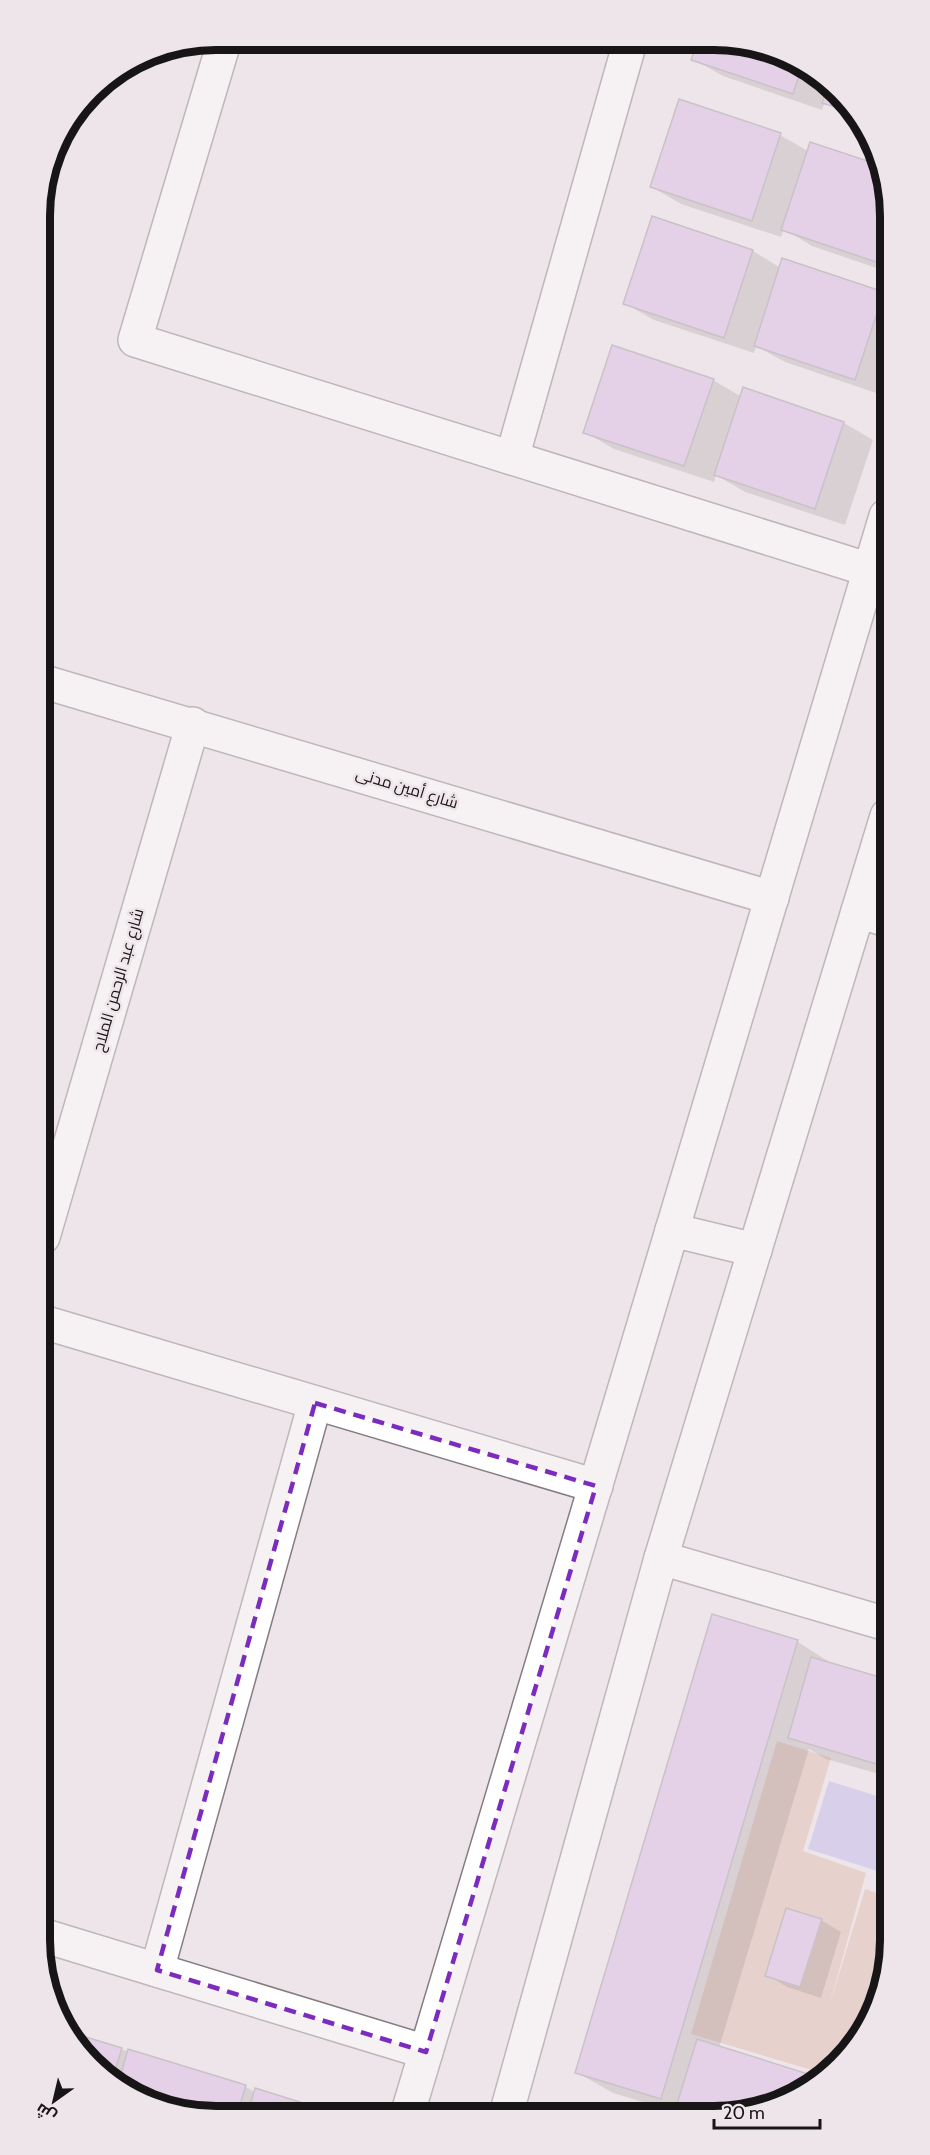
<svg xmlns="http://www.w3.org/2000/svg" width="930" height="2155" font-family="Cabin,Cairo,sans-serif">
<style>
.green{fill:#deb8ab}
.water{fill:#bcb6eb}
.shadow{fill:#0003}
.building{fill:#d7b5e4;stroke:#9c979e;stroke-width:1.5}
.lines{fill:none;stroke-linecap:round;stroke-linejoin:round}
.minor-casing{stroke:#857d82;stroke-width:36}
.tertiary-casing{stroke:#857d82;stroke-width:36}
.minor{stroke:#fff;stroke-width:33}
.tertiary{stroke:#fff;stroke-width:33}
.marked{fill:none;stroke:#7b2cbf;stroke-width:4.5;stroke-dasharray:12 8;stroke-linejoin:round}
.labels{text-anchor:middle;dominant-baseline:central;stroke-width:5;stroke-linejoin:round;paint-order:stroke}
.street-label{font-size:16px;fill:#181517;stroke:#eee5ea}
.rim{fill:none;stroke:#181517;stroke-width:8}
</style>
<rect width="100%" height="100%" fill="#eee5ea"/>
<path class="green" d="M777,1741L831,1758L803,1851L866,1873L829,2007L865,1889L890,1897L891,1951L882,1996L854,2047L825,2074L691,2034Z"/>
<path class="water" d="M829,1781L890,1800V1875L808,1849Z"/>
<g class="shadow">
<path d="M793,57L839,91L856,120L825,102L822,110L723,76L693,59Z"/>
<path d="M780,135L808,151L884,168L885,271L812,246L784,229L781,237L681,204L652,187Z"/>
<path d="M653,217L753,251L781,268L783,260L885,295V396L785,362L756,346L754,353L654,320L624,303Z"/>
<path d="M713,380L742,397L844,423L873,440L845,525L745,492L716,475L714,482L614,449L585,432Z"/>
<path d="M713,1616L798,1642L834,1665L890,1681V1777L826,1759L809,1749L719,2048L820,2079L812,2086L760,2110H670L613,2093L576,2072Z"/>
<path d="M821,1920L841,1932L821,1998L787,1987L767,1975Z"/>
<path d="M74,2035L246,2087L255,2092L256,2090L327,2112L182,2113L137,2098L91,2064Z"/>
</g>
<g class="building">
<path d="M697,42H748L793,57L803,64L793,94L691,60Z"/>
<path d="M829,83L839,91L852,112L822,103Z"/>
<path d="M679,99L781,133L752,221L650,187Z"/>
<path d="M810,142L883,166L885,170V255L882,264L781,230Z"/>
<path d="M652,216L753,250L724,338L623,304Z"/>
<path d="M782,258L884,292L855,380L754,346Z"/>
<path d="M612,345L714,379L684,466L583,433Z"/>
<path d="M743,387L844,422L815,509L714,475Z"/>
<path d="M712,1614L798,1640L661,2099L575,2073Z"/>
<path d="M811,1657L890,1680V1768L788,1738Z"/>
<path d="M786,1908L822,1919L800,1987L765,1976Z"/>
<path d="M73,2033L122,2048L112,2080L91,2064Z"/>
<path d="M697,2039L821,2078L812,2086L760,2110H675Z"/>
<path d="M128,2049L246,2085L238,2112L182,2113L137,2098L118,2084Z"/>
<path d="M255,2088L332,2112H248Z"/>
</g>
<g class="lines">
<defs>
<g id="minor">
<path d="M225,39L135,340L870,570"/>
<path d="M512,458L630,42"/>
<path d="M41,681L772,898"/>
<path d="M858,911L887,920"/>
<path d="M43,1237L193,724"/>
<path d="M43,1322L596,1486"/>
<path d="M661,1558L890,1625"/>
<path d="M45,1936L426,2052"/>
<path d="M157,1970L315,1403"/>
</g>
<g id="tertiary">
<path d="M672,1230L755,1250"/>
<path d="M507,2111L661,1558L887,816"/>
<path d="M408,2112L886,516"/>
</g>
</defs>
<use href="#minor" class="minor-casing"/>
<use href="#tertiary" class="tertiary-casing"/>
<use href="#minor" class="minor"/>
<use href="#tertiary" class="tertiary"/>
</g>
<path d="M0 0H930V2155H0ZM315,1403L596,1486L426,2052L157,1970Z" fill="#eee5ea" fill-opacity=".55" fill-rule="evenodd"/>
<path class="marked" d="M315,1403L596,1486L426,2052L157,1970Z"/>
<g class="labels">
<g class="street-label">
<text transform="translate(407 788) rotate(17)">شارع أمين مدنى</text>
<text transform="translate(118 980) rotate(-74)">شارع عبد الرحمن الملاح</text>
</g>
</g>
<path d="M0 0H930V2155H0ZM216 50H714A166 166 0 0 1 880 216V1940A166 166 0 0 1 714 2106H216A166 166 0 0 1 50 1940V216A166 166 0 0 1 216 50Z" fill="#eee5ea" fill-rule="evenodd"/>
<path class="rim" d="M216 50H714A166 166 0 0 1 880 216V1940A166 166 0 0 1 714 2106H216A166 166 0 0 1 50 1940V216A166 166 0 0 1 216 50Z"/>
<g transform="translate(54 2101) rotate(214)" stroke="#eee5ea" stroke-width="4.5" paint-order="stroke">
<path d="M0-4.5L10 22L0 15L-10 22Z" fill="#181517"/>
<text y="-9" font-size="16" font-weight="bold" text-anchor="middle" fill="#181517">ش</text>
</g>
<path d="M714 2119v9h106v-9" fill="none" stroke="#181517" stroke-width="3"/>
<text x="723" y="2119" font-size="18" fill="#181517" stroke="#eee5ea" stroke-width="4.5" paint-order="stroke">20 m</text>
</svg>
